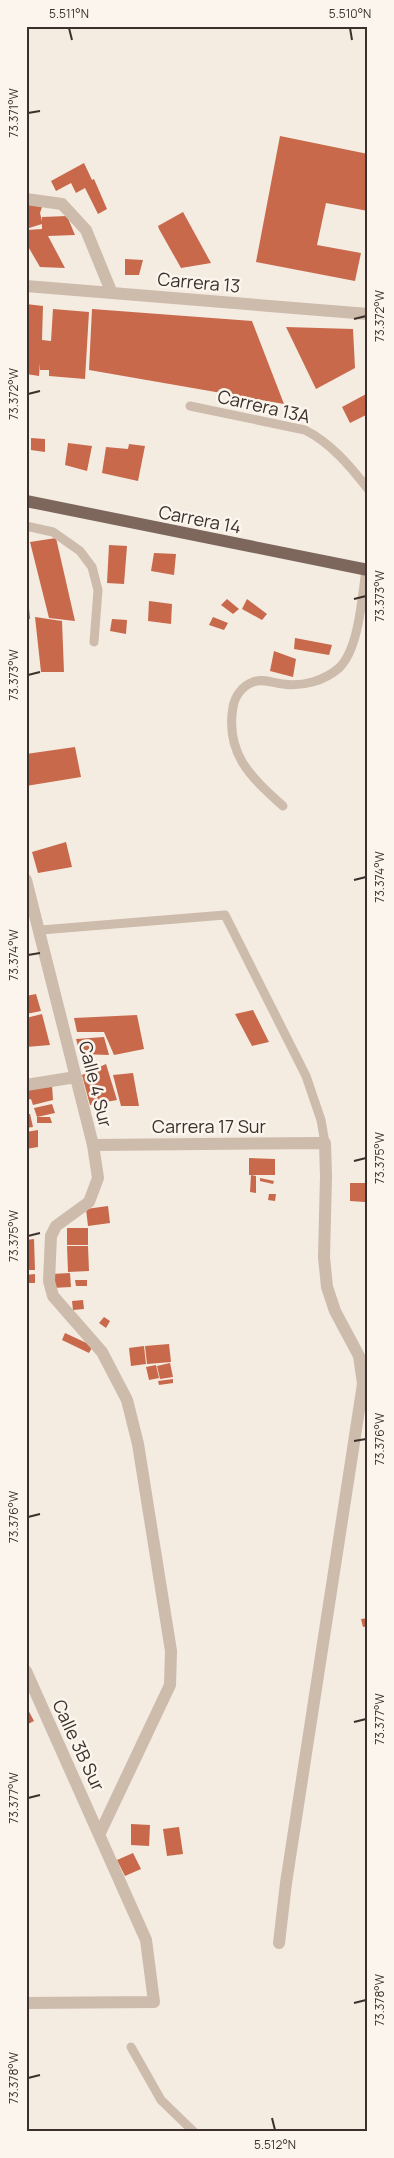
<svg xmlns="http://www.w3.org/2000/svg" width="394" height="2158" font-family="Manrope,sans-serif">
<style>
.building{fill:#c8694b}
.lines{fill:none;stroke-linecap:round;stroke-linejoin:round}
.lane{stroke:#cdbbac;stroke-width:9}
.street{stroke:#cdbbac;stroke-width:12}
.primary{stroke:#7d675c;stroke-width:12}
.ticks{fill:none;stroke:#3b302b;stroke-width:2}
.labels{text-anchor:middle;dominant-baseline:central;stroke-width:5;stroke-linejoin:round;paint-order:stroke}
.street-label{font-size:18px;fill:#3b302b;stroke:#fbf5ee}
.neatline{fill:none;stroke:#3b302b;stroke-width:2}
.ticks-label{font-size:12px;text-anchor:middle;fill:#3b302b}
</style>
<rect width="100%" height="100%" fill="#f4ebe1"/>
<g class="building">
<path d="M280,136L368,154V211L326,203L317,245L361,253L355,281L256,262Z"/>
<path d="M84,163L92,180L94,179L107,209L98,214L85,188L76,193L71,183L56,191L51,181Z"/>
<path d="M26,203L42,207L40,213L42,221V217L67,216L75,235L48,236L65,268L40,267L26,243V230L42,229V224L26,229Z"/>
<path d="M183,212L211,263L181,268L159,229L158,226Z"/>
<path d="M125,259L143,260L139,275H125Z"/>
<path d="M26,304L43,306L42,340L51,341L53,309L89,312L85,379L49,376V370H40V363L39,376L26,374Z"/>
<path d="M92,309L252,321L284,404L89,370Z"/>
<path d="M286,327L353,329L355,368L316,389Z"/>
<path d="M368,393V414L350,423L342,407Z"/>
<path d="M31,438L45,439V452L31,450Z"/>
<path d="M68,443L92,446L87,471L65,465Z"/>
<path d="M129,444L145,446L138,481L102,473L106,447L128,449Z"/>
<path d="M56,538L75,621L49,618L30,542Z"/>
<path d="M109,545L127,546L124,584L107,583Z"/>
<path d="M154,553L176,554L174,575L151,571Z"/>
<path d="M26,597H28L30,619H26Z"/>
<path d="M227,599L239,609L233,614L221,605Z"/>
<path d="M247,599L267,614L262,620L242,609Z"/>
<path d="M149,601L172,604L171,624L148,621Z"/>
<path d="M35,617L62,621L64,672H41Z"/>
<path d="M213,617L228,623L224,630L209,625Z"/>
<path d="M112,619L127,620L126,634L110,631Z"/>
<path d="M295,638L332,645L329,655L294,649Z"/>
<path d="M274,651L296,659L293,677L270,671Z"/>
<path d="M75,747L81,777L26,786V754Z"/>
<path d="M66,842L72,867L38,873L32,852Z"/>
<path d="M36,994L41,1011L26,1014V996Z"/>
<path d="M253,1010L269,1042L252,1046L235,1014Z"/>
<path d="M42,1014L50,1045L26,1047V1018Z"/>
<path d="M137,1015L144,1049L114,1055L104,1032H77L74,1018Z"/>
<path d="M104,1037L109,1055L80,1054L76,1039Z"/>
<path d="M106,1064L117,1100L90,1105L82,1075Z"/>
<path d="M133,1073L139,1106H121L113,1075Z"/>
<path d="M52,1085L53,1100L33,1105L31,1099L26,1100V1090Z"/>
<path d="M52,1104L55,1113L37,1117L34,1108Z"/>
<path d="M26,1114H30L33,1127L26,1128Z"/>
<path d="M37,1117H50L52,1123H37Z"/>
<path d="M38,1130V1147L26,1149V1132Z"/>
<path d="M249,1158L275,1159V1175H249Z"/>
<path d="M251,1175L256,1176V1193L250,1192Z"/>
<path d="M260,1178L274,1181L273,1184L260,1181Z"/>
<path d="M350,1183H365V1202L350,1201Z"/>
<path d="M269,1194H276L275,1201L268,1200Z"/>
<path d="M108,1206L110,1223L88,1226L86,1209Z"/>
<rect x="67" y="1228" width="21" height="17"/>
<path d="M34,1239L35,1270H26V1240Z"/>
<path d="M67,1246H88L89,1271L68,1272Z"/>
<path d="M70,1273L71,1287L52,1288L51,1274Z"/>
<path d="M35,1274V1283H26V1275Z"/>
<path d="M75,1280H87V1286H76Z"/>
<path d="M83,1300L84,1309L73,1310L72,1301Z"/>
<path d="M104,1317L110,1321L106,1328L99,1323Z"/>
<path d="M65,1333L93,1346L89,1353L62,1340Z"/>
<path d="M169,1344L171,1362L147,1364L145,1346Z"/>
<path d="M144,1346L146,1364L131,1366L129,1348Z"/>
<path d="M170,1363L173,1377L160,1379L157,1366Z"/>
<path d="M156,1365L159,1378L149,1380L146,1367Z"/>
<path d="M173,1379V1383L159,1385L158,1381Z"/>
<path d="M368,1618V1626L363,1627L361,1619Z"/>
<path d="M26,1706L34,1721L26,1725Z"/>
<path d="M131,1824L150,1825L149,1846L131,1845Z"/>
<path d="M179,1827L183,1854L167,1856L163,1829Z"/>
<path d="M133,1853L141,1869L125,1876L117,1860Z"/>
</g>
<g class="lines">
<g class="lane">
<path d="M190,406L305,430C331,443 350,466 368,489"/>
<path d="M26,526L53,532L80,551L92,567L98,590L94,642"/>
<path d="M283,806C251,777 225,754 233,707C235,696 242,686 253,682C263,678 273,683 283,684C302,687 324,681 339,668C359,649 362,597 366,570"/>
<path d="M41,930L225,915L306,1076L321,1120L325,1143"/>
<path d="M131,2047L161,2100L194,2132"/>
</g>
<g class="street">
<path d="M26,199L62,204L86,230L111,291"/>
<path d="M26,286L368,314"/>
<path d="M26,880L93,1145L98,1178L89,1202L56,1226L51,1236L49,1281L53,1296L102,1352L127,1400L138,1444L171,1651L170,1685L100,1833"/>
<path d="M26,1085L76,1077"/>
<path d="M93,1145L325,1143L326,1176L324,1257L327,1287L335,1311L359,1356L363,1384L286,1883L279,1943"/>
<path d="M26,1671L146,1940L154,2002L26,2003"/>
</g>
<path class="primary" d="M26,501L368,570"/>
</g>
<path class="ticks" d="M69,28L72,40M350,28L352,40M28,113L40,111M354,319L366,316M28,394L40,391M354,599L366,596M28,675L40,672M354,880L366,877M28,955L40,953M354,1161L366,1158M28,1236L40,1233M354,1441L366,1439M28,1517L40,1514M354,1722L366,1719M28,1798L40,1795M354,2003L366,2000M28,2078L40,2075M272,2118L275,2130"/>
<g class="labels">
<g class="street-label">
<text transform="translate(199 282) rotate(5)">Carrera 13</text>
<text transform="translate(264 406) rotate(13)">Carrera 13A</text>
<text transform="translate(200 519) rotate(11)">Carrera 14</text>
<text transform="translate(96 1084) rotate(76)">Calle 4 Sur</text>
<text x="209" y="1126">Carrera 17 Sur</text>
<text transform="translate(79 1745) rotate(65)">Calle 3B Sur</text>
</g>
</g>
<rect width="394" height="2158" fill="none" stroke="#fbf5ee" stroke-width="55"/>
<rect x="28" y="28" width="338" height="2102" class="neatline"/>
<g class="ticks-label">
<text x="69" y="18">5.511°N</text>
<text x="350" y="18">5.510°N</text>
<text transform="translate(14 113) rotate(-90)" y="4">73.371°W</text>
<text transform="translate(380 316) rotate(-90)" y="4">73.372°W</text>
<text transform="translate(14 394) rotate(-90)" y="4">73.372°W</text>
<text transform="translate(380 596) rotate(-90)" y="4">73.373°W</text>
<text transform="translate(14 675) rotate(-90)" y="4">73.373°W</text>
<text transform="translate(380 877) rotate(-90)" y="4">73.374°W</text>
<text transform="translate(14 955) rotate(-90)" y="4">73.374°W</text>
<text transform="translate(380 1158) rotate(-90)" y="4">73.375°W</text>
<text transform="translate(14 1236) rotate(-90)" y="4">73.375°W</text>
<text transform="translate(380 1439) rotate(-90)" y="4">73.376°W</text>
<text transform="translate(14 1517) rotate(-90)" y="4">73.376°W</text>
<text transform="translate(380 1719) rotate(-90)" y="4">73.377°W</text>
<text transform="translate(14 1798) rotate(-90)" y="4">73.377°W</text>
<text transform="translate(380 2000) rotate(-90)" y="4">73.378°W</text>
<text transform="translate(14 2078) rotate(-90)" y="4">73.378°W</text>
<text x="275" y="2149">5.512°N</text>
</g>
</svg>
